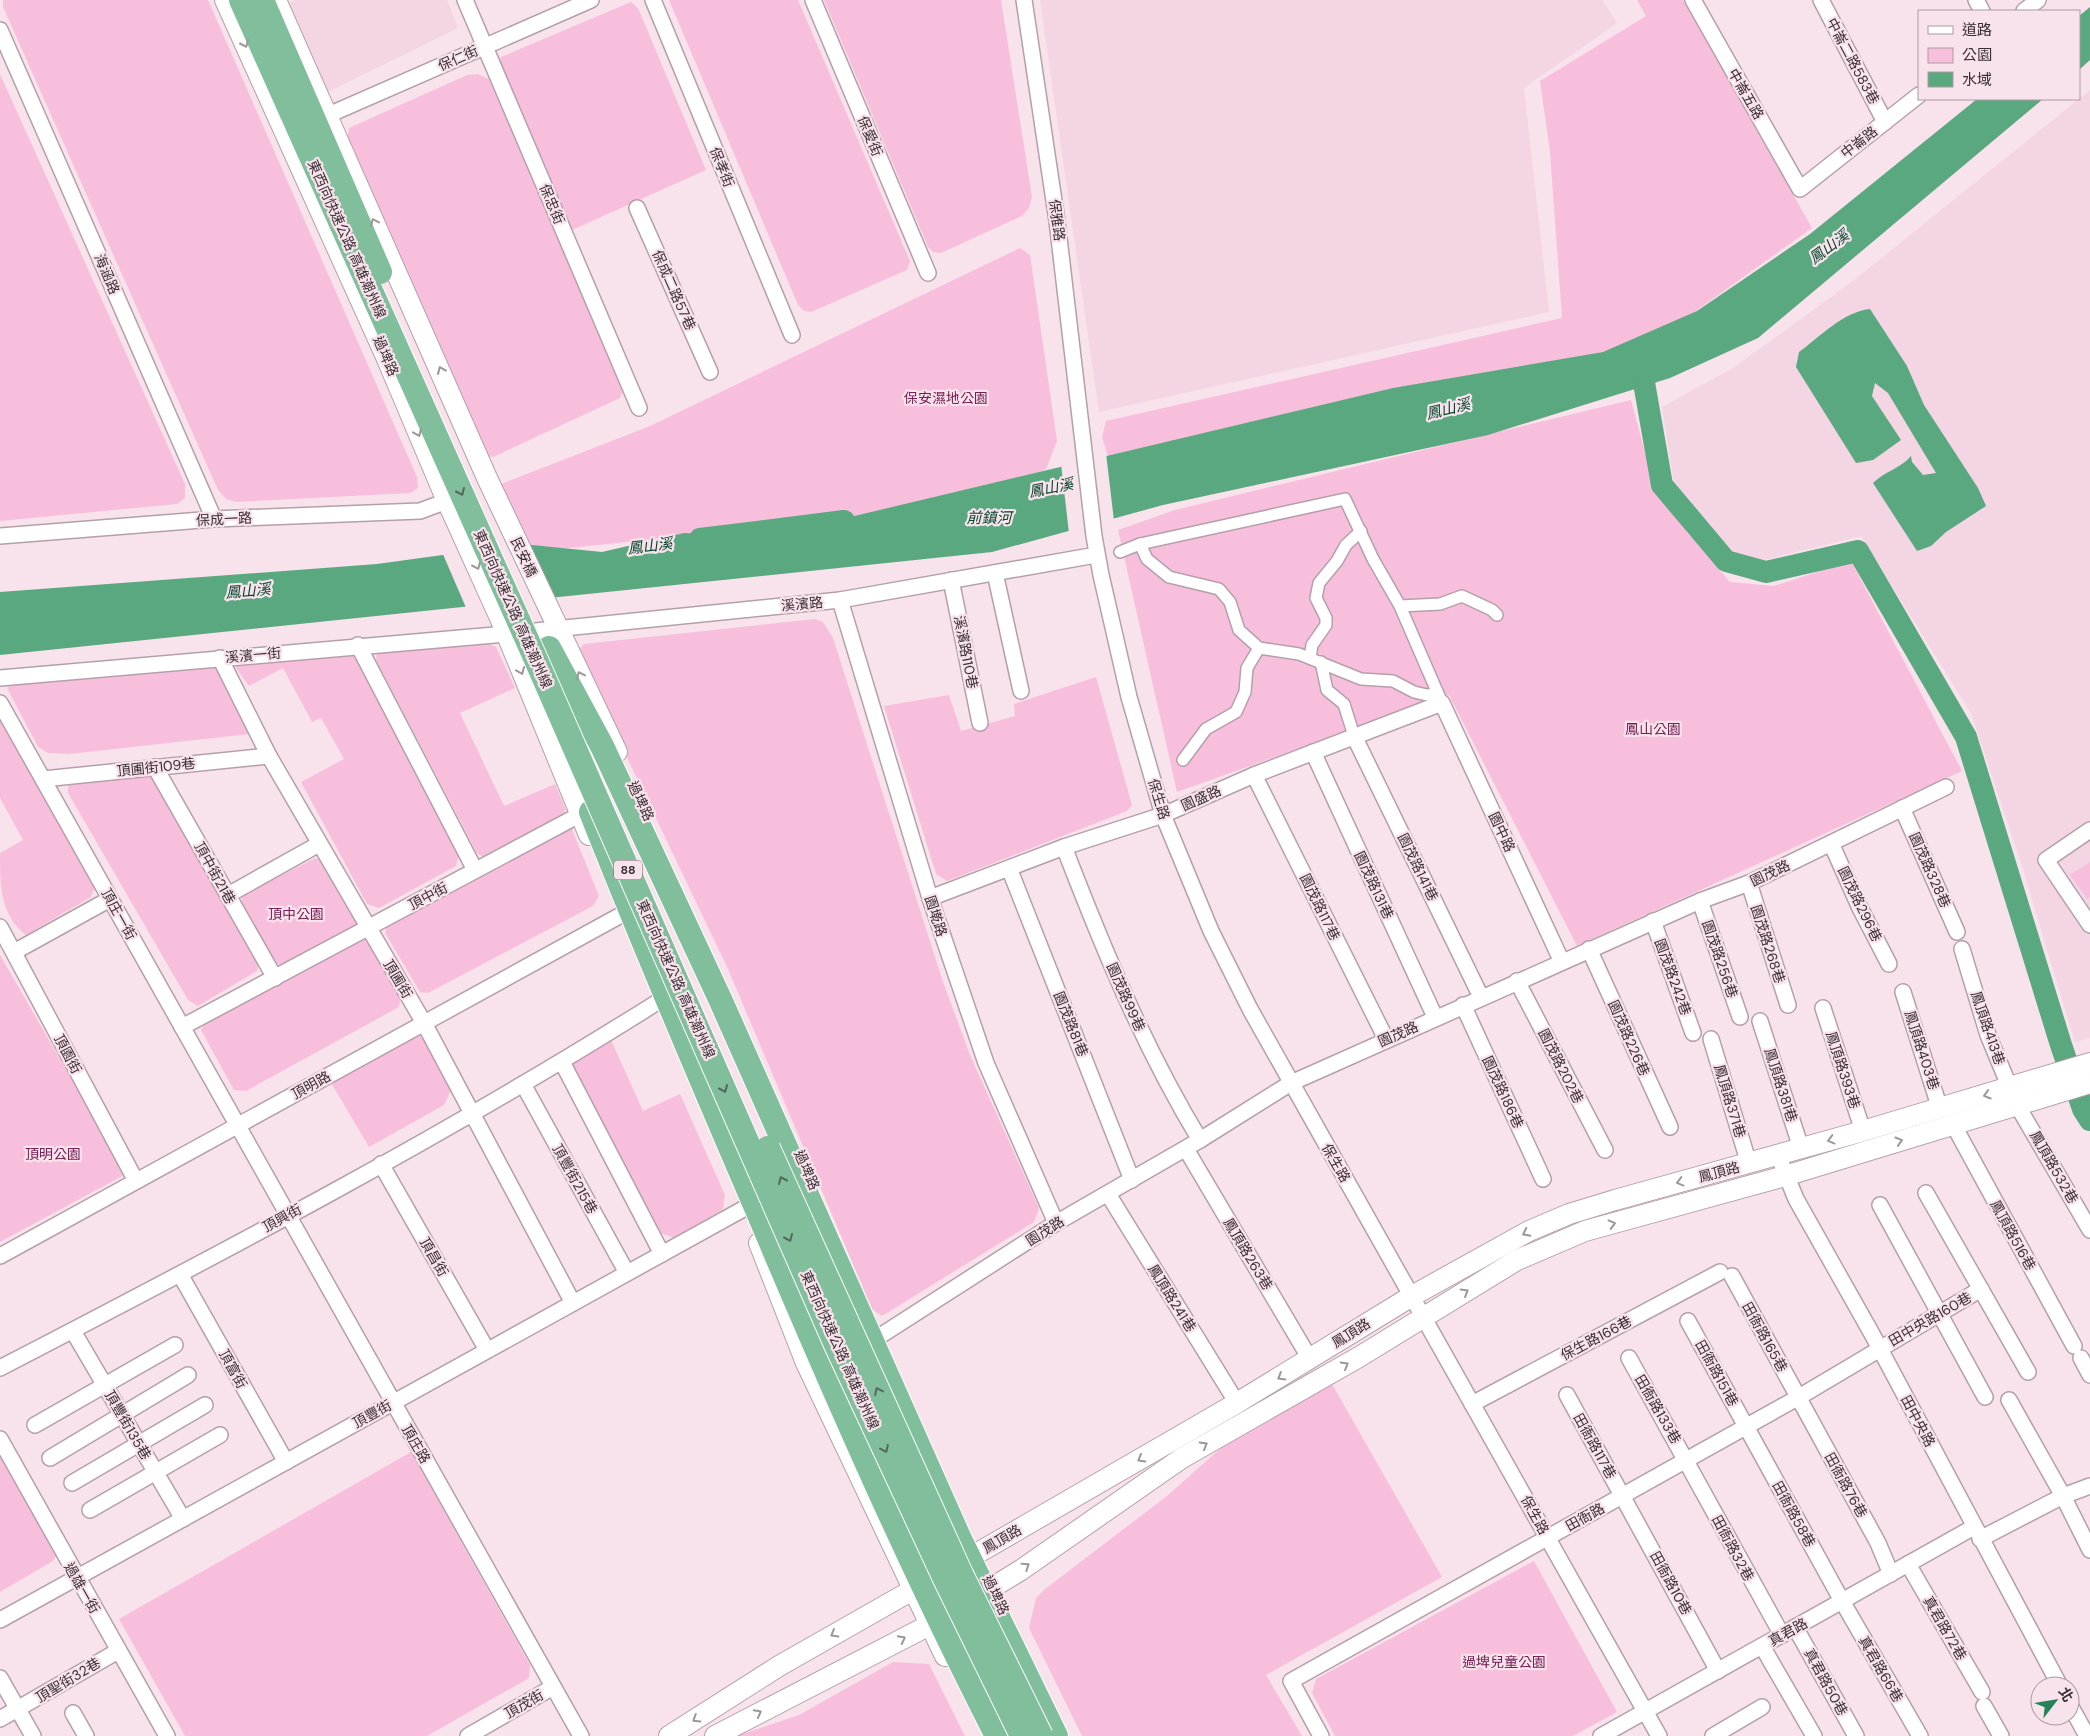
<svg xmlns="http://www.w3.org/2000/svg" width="2090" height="1736" font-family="'DM Sans','Noto Sans TC',sans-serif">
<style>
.built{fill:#f3d5e4}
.green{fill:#f8bfdc}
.water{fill:#5aa87f}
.pier{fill:#f8e2ec}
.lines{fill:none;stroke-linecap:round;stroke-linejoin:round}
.river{stroke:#5aa87f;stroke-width:22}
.pedestrian-casing{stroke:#b4a0aa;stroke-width:14}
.minor-casing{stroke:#b4a0aa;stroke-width:18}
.secondary-casing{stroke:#b4a0aa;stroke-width:22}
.trunk-casing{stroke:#fff;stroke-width:26}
.pedestrian{stroke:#fff;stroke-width:11}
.minor{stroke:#fff;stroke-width:15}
.secondary{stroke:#fff;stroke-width:20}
.trunk{stroke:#80be9c;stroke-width:24}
.trunk-bridge-casing{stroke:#fff;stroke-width:26;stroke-linecap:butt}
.trunk-bridge{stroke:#80be9c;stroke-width:24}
.oneway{stroke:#9c9799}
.oneway2{stroke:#55685d}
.labels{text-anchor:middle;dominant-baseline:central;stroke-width:4.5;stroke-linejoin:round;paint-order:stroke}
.shield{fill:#f8e2ec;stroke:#72656a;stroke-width:1}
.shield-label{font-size:12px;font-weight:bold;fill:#382f33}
.street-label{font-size:14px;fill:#382f33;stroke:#f8e2ec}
.park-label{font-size:14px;fill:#742054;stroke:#f8e2ec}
.water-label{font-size:15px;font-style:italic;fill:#02452a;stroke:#f8e2ec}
</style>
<rect width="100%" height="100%" fill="#f8e2ec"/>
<g class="built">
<path d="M295,0H447L458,28L326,93L284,5Z"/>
<path d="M1040,0H1602L1617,23L1524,88L1549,312L1099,412Z"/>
<path d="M2090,90V1038L2075,1042L2021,863L1971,713L1861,536L1756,562L1734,554L1675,489L1662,407L1733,368L1853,281Z"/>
</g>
<g class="green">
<path d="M3,0H208L417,477L418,488L410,493L236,502L226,499L218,490L3,7Z"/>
<path d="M669,0H798L910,261L907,270L811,312L804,311L798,305Z"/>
<path d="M824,0H1001L1032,197L1029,208L1022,216L941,253L933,252L928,247Z"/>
<path d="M1637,0H1683L1812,228L1661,336L1433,398L1109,460L1102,437L1106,421L1562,318L1550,152L1540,81L1646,16Z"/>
<path d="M631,2L638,8L706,170L572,230L498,66L501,57Z"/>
<path d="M0,74L185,484V498L177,504L0,521Z"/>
<path d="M478,74L489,79L625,387L620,398L493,457L485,456L347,140L349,128L467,75Z"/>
<path d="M1020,248L1030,255L1057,441L1046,469L1012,485L949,508L531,552L501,484L650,426Z"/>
<path d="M1631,400L1651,475L1687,532L1730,582L1774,586L1851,561L1962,771L1577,946L1449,695L1177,792L1118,530L1175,510Z"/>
<path d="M815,619L823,622L833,638L943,982L970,1055L1039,1208L1034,1222L882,1316L872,1309L728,969L577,653L584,644Z"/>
<path d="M484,642L496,647L515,688L460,713L504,806L555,784L566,810L560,816L485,858L477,853L376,660L377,650Z"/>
<path d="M349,652L358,657L459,854L456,866L379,908L367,904L301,782L344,759L321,718L312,722L283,668L249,686L236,668L239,662Z"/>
<path d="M214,667L222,674L250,734L69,754L48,753L38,747L7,688L15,683Z"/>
<path d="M1096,677L1132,805L1127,811L947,881L936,874L884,706L949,695L961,731L1015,716L1014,704Z"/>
<path d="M0,713L95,886L91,897L26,935C0,915 0,885 0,853L23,840L0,798Z"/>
<path d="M147,776L157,780L259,962L257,971L198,1006L188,1000L68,793V783Z"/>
<path d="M571,827L599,896L593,906L428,993L420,992L385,933L387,924Z"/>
<path d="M315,858L321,860L357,924L353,930L289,965L277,964L241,904L242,896Z"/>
<path d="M2090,862V897L2087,899L2070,875Z"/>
<path d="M359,938L370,941L401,994L399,1007L246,1091L234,1090L201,1030L207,1019Z"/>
<path d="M0,955L126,1174L0,1242Z"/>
<path d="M413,1034L423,1037L451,1090L444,1105L369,1147L330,1081Z"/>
<path d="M611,1040L643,1111L680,1094L725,1195L723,1209L674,1238L661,1233L572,1072L573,1063Z"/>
<path d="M1332,1384L1442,1577L1266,1675L1302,1736H1082L1029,1628L1036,1598L1045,1589L1167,1496L1222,1447Z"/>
<path d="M411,1452L530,1665L529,1678L427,1736H185L119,1619Z"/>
<path d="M0,1456L56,1556L53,1561L0,1592Z"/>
<path d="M1534,1561L1617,1712L1573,1736H1335L1312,1693L1316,1679Z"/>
<path d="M893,1662L929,1664L965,1736H737L799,1715Z"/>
</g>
<g class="water">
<path d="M2090,7V60L2079,70V16Z"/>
<path d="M1977,99H2043L1758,338L1670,378L1488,435L1163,505L992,552L0,655V592L377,564L522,544L602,552L684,533L766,537L1393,388L1603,352L1697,311L1810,234Z"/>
<path d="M1870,309L1907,366L1924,405L1978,488L1986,506L1946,532L1931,546L1917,551L1873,483C1885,471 1900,469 1911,456L1912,462L1923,475L1936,473L1888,393L1875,383L1872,396L1901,440L1873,460L1856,463L1796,367L1799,352C1821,336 1843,312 1870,309Z"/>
</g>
<g class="pier">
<path d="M1106,453L1114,521L1069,533L1061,464Z"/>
<path d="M522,542L553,601L467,610L442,552Z"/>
</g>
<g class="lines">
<g class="river">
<path d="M1640,360L1662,485L1726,561L1766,572L1858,551L1966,737L2061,1045L2083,1109L2090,1120"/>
<path d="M700,539L844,521"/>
</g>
<defs>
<g id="pedestrian">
<path d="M1140,544L1147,559L1169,577L1219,589L1230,602L1239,630L1259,648L1299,654L1361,679L1393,681L1414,692L1427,695L1438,694"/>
<path d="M1120,552L1140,544L1345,499L1373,559L1400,606L1442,703"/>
<path d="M1400,606L1440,604L1462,596L1492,610L1497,615"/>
<path d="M1310,658L1312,645L1326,625V618L1316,598L1319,583L1337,561L1346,545L1361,531"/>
<path d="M1321,662L1327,690L1344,704L1354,736"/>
<path d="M1183,760L1206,729L1236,712L1245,692L1247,668L1259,648"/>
</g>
<g id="minor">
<path d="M465,0L639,408"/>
<path d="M653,0L792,335"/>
<path d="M813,0L928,273"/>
<path d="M1024,0L1057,221L1094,536L1101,575L1129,697L1163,815L1211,931L1250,1009L1659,1736"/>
<path d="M1693,0L1800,189L1919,95"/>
<path d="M1821,0L1885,122"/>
<path d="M1976,0L1982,11"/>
<path d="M2024,11L2038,0"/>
<path d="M0,30L214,519"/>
<path d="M326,116L591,0"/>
<path d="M637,208L710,372"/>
<path d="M0,536L214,519L420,511L447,501"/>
<path d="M995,573L1021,691"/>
<path d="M951,580L980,723"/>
<path d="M840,600L930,898L986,1063L1056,1223"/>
<path d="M358,645L475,870"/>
<path d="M220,658L269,756L424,1023L573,1303"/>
<path d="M0,678L506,634L840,600L1096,555"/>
<path d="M0,703L581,1736"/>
<path d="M1354,736L1481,997"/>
<path d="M1313,752L1435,1017"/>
<path d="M155,767L275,978"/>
<path d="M1254,775L1386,1039"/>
<path d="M43,779L269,756"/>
<path d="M1902,808L1957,932"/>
<path d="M2090,830L2046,860L2090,925"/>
<path d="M1831,843L1859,906L1889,964"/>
<path d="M1064,847C1103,948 1144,1048 1200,1140"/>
<path d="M1009,868L1132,1180"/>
<path d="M1749,883L1788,1005"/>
<path d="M228,895L319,844"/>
<path d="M930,898L1064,847L1163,815L1254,775L1442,703L1562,962"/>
<path d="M1700,901L1740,1017"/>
<path d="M1653,921L1693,1033"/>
<path d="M0,927L136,1181"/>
<path d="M1589,949L1670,1127"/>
<path d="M1962,949L1988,1035L2017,1105L2090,1230"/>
<path d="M14,952L110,899"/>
<path d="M1517,981L1605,1150"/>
<path d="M1903,992L1940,1109"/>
<path d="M1463,1005L1543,1179"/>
<path d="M1823,1008L1863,1131"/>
<path d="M1760,1021L1801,1148"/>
<path d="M182,1027L581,814"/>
<path d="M1711,1039L1749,1164"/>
<path d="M562,1062L662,1254"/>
<path d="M523,1084L627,1273"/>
<path d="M1953,1124L2074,1346"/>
<path d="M1186,1149L1310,1359"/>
<path d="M1778,1155L1796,1199L1872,1334L2060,1686"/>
<path d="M381,1164L487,1350"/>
<path d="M1926,1193L2028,1372"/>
<path d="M1108,1194L1237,1403"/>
<path d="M1880,1205L1985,1397"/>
<path d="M0,1256L621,915"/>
<path d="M181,1276L286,1462"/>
<path d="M1732,1276L1878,1543L1891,1574"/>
<path d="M1688,1321L1842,1601L1920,1736"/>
<path d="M73,1331L183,1519"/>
<path d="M880,1336L1056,1223L1200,1140L1291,1083L1700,901L1749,883L1946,787"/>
<path d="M1629,1358L1782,1635"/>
<path d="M2081,1358L2090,1375"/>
<path d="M0,1368C222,1253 445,1136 656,1003"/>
<path d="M1567,1395L1718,1671"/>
<path d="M2009,1400L2063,1496L2090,1550"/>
<path d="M1472,1404L1720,1272"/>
<path d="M35,1425L175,1345"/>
<path d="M0,1439L167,1736"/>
<path d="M50,1458L188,1375"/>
<path d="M72,1483L205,1405"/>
<path d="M90,1510L220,1435"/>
<path d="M1980,1539L2063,1496L2090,1486"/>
<path d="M1908,1564L1982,1692"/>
<path d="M0,1620L745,1208"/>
<path d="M1795,1627L1856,1736"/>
<path d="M1762,1646L1814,1736"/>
<path d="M0,1678L33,1736"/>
<path d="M2070,1705L2087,1736"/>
<path d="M1984,1706L2001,1736"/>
<path d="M73,1713L86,1736"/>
<path d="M0,1719L118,1651"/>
<path d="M468,1736L553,1687"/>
<path d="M1321,1736L1291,1681L1799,1397L1981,1289"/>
<path d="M1601,1736L1974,1527"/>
<path d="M1713,1736L1762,1707"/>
</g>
<g id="secondary">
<path d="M225,0L387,359L447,501L500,618L589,835"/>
<path d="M276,0L487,478L617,752"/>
<path d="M759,1243L806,1363L945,1656"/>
<path d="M957,1565L1237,1403L1412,1296L1529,1231L1569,1214L1615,1200L1863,1131L2090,1063"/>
<path d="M972,1600L1021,1570L1182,1458L1359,1357L1517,1260L1585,1231L1785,1176L2090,1083"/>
<path d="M669,1736L779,1666L923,1584"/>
<path d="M715,1736L941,1619"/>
</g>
<g id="trunk">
<path d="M549,648L602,746L720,999L959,1537L1056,1736"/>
<path d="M591,812C644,946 700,1078 757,1210C832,1388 909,1564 997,1736"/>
</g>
</defs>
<use href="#pedestrian" class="pedestrian-casing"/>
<use href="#minor" class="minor-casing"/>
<use href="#secondary" class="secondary-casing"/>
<use href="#trunk" class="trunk-casing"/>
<use href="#pedestrian" class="pedestrian"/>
<use href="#minor" class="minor"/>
<use href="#secondary" class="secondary"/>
<use href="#trunk" class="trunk"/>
<defs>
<g id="trunk-bridge">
<path d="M241,0L533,653L837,1347L946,1581L1022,1736"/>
<path d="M262,0L380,272"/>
<path d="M768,1148L961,1574L1041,1736"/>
</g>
</defs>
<use href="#trunk-bridge" class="trunk-bridge-casing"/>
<use href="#trunk-bridge" class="trunk-bridge"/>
</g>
<defs><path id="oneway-chevron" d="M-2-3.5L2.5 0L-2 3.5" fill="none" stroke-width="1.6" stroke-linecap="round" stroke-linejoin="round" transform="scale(1.25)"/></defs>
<g class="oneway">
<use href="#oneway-chevron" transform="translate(245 44) rotate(66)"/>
<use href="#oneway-chevron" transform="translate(374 222) rotate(-115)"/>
<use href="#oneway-chevron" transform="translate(441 370) rotate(-113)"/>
<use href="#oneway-chevron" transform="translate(418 433) rotate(67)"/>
<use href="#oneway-chevron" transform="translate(477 566) rotate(66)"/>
<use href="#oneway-chevron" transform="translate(521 671) rotate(67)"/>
<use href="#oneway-chevron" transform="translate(580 675) rotate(-116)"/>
<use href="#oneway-chevron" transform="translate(1987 1095) rotate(163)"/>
<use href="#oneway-chevron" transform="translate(1831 1140) rotate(165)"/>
<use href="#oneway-chevron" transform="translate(1899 1141) rotate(-17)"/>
<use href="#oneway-chevron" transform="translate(1680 1182) rotate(165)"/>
<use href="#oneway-chevron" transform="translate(1612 1224) rotate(-15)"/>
<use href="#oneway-chevron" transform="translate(1526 1233) rotate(153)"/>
<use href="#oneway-chevron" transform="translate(1465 1292) rotate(-30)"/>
<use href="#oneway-chevron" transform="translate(1345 1365) rotate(-30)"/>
<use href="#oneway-chevron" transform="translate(1281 1377) rotate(149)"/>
<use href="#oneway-chevron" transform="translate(1204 1445) rotate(-30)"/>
<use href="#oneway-chevron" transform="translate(1141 1459) rotate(150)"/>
<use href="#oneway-chevron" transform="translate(1026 1566) rotate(-34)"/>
<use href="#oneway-chevron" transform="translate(834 1634) rotate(150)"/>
<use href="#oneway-chevron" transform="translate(902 1639) rotate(-27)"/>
<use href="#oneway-chevron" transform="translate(758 1713) rotate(-28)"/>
<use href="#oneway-chevron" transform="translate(696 1719) rotate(148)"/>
</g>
<g class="oneway2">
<use href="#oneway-chevron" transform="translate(461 492) rotate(66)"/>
<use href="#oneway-chevron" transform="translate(724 1089) rotate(66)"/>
<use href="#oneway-chevron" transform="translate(782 1180) rotate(-114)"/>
<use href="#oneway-chevron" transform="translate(789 1238) rotate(66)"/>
<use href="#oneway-chevron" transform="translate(878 1391) rotate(-115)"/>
<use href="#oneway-chevron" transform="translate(885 1449) rotate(65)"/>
</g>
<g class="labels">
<rect class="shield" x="614" y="860.5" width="28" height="19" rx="4"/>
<g class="shield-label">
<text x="628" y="870">88</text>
</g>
<g class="street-label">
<text transform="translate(458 58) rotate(-24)">保仁街</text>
<text transform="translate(1853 61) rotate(62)">中崙二路583巷</text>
<text transform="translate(1746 94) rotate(60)">中崙五路</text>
<text transform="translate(870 136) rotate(67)">保愛街</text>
<text transform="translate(1859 142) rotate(-38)">中崙路</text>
<text transform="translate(722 167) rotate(68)">保孝街</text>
<text transform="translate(552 204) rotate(67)">保忠街</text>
<text transform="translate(1057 220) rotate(82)">保雅路</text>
<text transform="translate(347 239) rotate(66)">東西向快速公路 高雄潮州線</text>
<text transform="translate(107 274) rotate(67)">海涵路</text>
<text transform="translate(674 290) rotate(66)">保成二路57巷</text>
<text transform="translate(386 356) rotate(66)">過埤路</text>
<text transform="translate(224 519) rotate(-3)">保成一路</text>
<text transform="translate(524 557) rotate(65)">民安橋</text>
<text transform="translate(802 604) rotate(-5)">溪濱路</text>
<text transform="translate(513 609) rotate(66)">東西向快速公路 高雄潮州線</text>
<text transform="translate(966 652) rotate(79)">溪濱路110巷</text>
<text transform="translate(253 655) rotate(-5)">溪濱一街</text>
<text transform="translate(156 767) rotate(-6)">頂圃街109巷</text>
<text transform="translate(1201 798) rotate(-24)">園盛路</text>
<text transform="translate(1159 799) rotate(73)">保生路</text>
<text transform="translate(641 801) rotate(65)">過埤路</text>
<text transform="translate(1502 832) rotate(65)">園中路</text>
<text transform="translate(1418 867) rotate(64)">園茂路141巷</text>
<text transform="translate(1930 870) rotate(66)">園茂路328巷</text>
<text transform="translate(215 873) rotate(61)">頂中街21巷</text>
<text transform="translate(1770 873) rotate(-25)">園茂路</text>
<text transform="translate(1374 885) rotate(65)">園茂路131巷</text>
<text transform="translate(428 896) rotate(-28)">頂中街</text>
<text transform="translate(1860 904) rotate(64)">園茂路296巷</text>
<text transform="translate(1320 907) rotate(64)">園茂路117巷</text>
<text transform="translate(119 914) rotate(61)">頂庄一街</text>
<text transform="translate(936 916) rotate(72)">園墘路</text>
<text transform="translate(1768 944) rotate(72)">園茂路268巷</text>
<text transform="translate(1720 959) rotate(71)">園茂路256巷</text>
<text transform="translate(1673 977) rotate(70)">園茂路242巷</text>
<text transform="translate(398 979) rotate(59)">頂圃街</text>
<text transform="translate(676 979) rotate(66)">東西向快速公路 高雄潮州線</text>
<text transform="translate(1126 997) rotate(66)">園茂路99巷</text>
<text transform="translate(1071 1024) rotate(68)">園茂路81巷</text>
<text transform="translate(1988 1028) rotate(71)">鳳頂路413巷</text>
<text transform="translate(1398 1034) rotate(-24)">園茂路</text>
<text transform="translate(1629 1038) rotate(66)">園茂路226巷</text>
<text transform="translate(1922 1050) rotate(72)">鳳頂路403巷</text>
<text transform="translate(68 1054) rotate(62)">頂園街</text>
<text transform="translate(1561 1066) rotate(63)">園茂路202巷</text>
<text transform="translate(1843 1070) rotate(72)">鳳頂路393巷</text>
<text transform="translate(311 1085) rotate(-29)">頂明路</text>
<text transform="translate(1781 1085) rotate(72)">鳳頂路381巷</text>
<text transform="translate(1503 1092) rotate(65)">園茂路186巷</text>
<text transform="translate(1730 1101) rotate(73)">鳳頂路371巷</text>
<text transform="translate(1336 1163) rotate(60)">保生路</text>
<text transform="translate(2054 1167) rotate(60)">鳳頂路532巷</text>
<text transform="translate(807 1170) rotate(66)">過埤路</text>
<text transform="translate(1719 1172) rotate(-15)">鳳頂路</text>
<text transform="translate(575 1179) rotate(61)">頂豐街215巷</text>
<text transform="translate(282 1218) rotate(-29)">頂興街</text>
<text transform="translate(1045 1231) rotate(-32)">園茂路</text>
<text transform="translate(2013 1235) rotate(61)">鳳頂路516巷</text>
<text transform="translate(1248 1254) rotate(59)">鳳頂路263巷</text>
<text transform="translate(434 1257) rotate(60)">頂昌街</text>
<text transform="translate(1172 1298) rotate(58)">鳳頂路241巷</text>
<text transform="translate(1930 1319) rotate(-30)">田中央路160巷</text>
<text transform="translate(1351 1333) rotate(-32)">鳳頂路</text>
<text transform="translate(1765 1337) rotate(61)">田衙路165巷</text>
<text transform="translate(1596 1338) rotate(-28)">保生路166巷</text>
<text transform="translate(840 1350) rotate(66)">東西向快速公路 高雄潮州線</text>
<text transform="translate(233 1369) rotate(61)">頂富街</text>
<text transform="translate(1717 1373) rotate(61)">田衙路151巷</text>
<text transform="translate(1658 1409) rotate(60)">田衙路133巷</text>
<text transform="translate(372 1414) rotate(-29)">頂豐街</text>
<text transform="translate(1918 1421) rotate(62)">田中央路</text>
<text transform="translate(128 1425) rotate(60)">頂豐街135巷</text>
<text transform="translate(416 1444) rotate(60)">頂庄路</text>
<text transform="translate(1595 1446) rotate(61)">田衙路117巷</text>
<text transform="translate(1846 1485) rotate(61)">田衙路76巷</text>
<text transform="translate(1794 1514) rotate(61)">田衙路58巷</text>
<text transform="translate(1535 1515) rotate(61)">保生路</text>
<text transform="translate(1585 1517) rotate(-29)">田衙路</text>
<text transform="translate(1002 1539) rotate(-30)">鳳頂路</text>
<text transform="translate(1733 1548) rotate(62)">田衙路32巷</text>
<text transform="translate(1671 1583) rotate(61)">田衙路10巷</text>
<text transform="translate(82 1588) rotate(60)">過雄一街</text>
<text transform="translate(996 1595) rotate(64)">過埤路</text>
<text transform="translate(1945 1628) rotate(60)">真君路72巷</text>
<text transform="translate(1788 1632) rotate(-29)">真君路</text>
<text transform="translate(1881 1669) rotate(60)">真君路66巷</text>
<text transform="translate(68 1680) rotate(-31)">頂聖街32巷</text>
<text transform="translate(1826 1682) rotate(61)">真君路50巷</text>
<text transform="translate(524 1704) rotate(-30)">頂茂街</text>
</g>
<g class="park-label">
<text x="946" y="398">保安濕地公園</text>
<text x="1653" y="729">鳳山公園</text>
<text x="296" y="914">頂中公園</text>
<text x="53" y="1154">頂明公園</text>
<text x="1504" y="1662">過埤兒童公園</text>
</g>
<g class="water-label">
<text transform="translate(1829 247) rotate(-37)">鳳山溪</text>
<text transform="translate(1448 409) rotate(-14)">鳳山溪</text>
<text transform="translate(1051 488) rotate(-11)">鳳山溪</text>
<text x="989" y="518">前鎮河</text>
<text transform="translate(650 546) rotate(-7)">鳳山溪</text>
<text transform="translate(248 591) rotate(-5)">鳳山溪</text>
</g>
</g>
<rect x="1918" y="10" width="162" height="90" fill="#f8e2ec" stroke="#ab9aa2"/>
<rect x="1928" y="26" width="25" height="8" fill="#ffffff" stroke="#ab9aa2"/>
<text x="1962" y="35" font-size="15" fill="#382f33">道路</text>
<rect x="1928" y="48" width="25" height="15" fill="#f8bfdc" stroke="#ab9aa2"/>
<text x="1962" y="60" font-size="15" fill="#382f33">公園</text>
<rect x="1928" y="72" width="25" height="15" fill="#5aa87f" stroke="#ab9aa2"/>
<text x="1962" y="85" font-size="15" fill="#382f33">水域</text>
<g transform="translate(2055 1701) rotate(59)"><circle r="24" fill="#f8e2ec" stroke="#ab9aa2"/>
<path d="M0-4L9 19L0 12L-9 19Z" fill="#268258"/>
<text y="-8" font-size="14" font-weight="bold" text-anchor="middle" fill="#382f33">北</text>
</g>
</svg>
